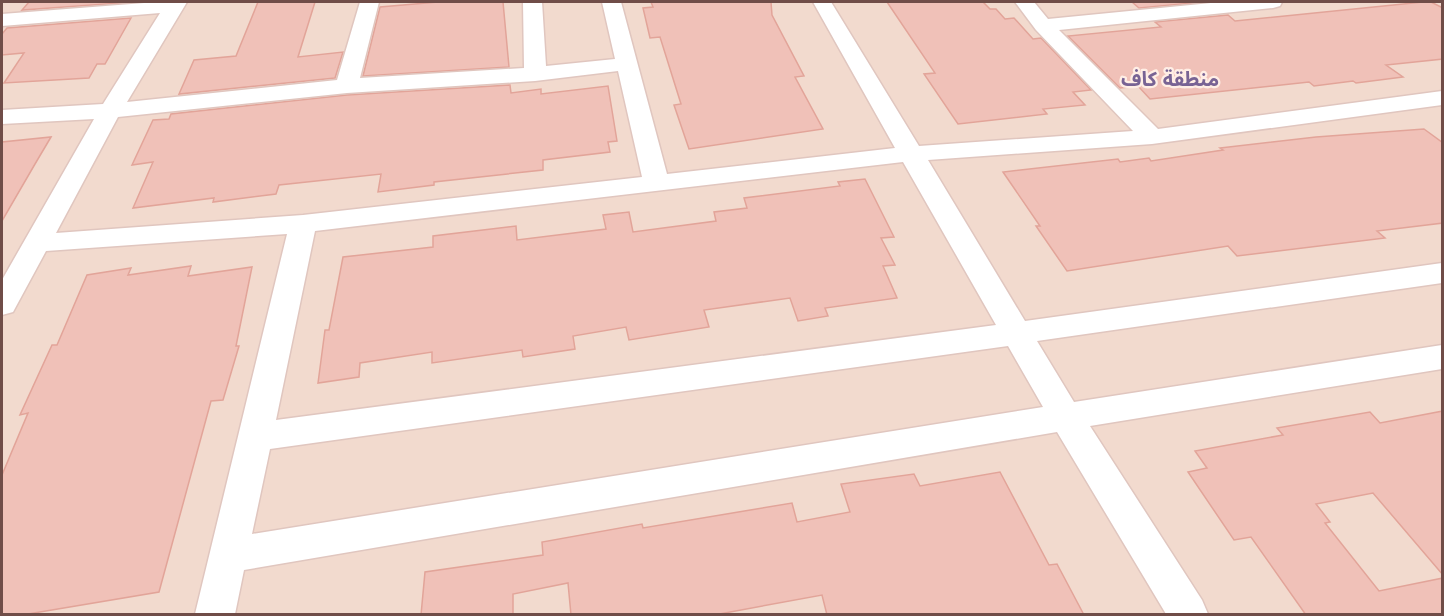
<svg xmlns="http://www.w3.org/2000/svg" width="1444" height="616" font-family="Jost,'Noto Sans Arabic',sans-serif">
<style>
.residential{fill:#f2dace}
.building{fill:#f0c1b8;stroke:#e2a499;stroke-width:1.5}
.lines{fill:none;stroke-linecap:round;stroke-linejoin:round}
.minor-casing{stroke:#e0c6bf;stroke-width:3}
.minor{fill:#fff;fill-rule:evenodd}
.labels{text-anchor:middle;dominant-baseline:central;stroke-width:4.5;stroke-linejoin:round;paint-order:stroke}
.far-district-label{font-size:20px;font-weight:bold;fill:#786394;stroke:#ffeee5}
</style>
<rect width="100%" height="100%" fill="#fbeadf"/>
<rect class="residential" x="2" y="2" width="1440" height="612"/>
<g class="building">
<path d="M29,2H134L22,10Z"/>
<path d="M258,2H315L298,57L343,52L335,78L179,94L194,60L236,56Z"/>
<path d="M438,2H503L509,67L363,76L380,7Z"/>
<path d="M651,2H771L772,15L804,76L795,77L823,129L689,149L674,105L681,104L660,37L650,38L643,8L653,7Z"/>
<path d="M887,2H983L990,9H996L1005,19L1014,18L1033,39L1041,38L1091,90L1073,92L1085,105L1043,109L1047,114L958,124L924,74L935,73Z"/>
<path d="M1132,2H1203L1139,8Z"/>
<path d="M1423,2H1431L1443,8V59L1386,65L1403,77L1356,83L1353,81L1314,86L1309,82L1150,99L1138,86L1120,88L1068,36L1161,27L1155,22L1228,15L1235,21Z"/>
<path d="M131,18L105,64H97L89,78L4,83L24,53L2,55V34L7,28Z"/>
<path d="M510,85L511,93L541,89V94L608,86L617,141L608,142L610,152L543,160V170L434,182V185L378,192L381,174L279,185L276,194L213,202L214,198L133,208L153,162L132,165L153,120L169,119L171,114L347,95Z"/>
<path d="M1424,129L1443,143V223L1377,231L1385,238L1237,256L1228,246L1067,271L1036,226H1040L1003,172L1118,159L1120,162L1149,158L1151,161L1223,150L1220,148L1316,137Z"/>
<path d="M51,137L35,164L2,221V142Z"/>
<path d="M865,179L894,237L881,238L895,265L883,266L897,298L825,308L828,316L798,321L790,298L704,310L709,327L629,340L626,327L573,336L575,349L523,357L522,350L432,363V352L360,363L359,377L318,383L325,330H329L343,257L433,247V236L516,226L517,240L606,229L603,215L629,212L633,232L716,221L714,212L747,208L744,198L840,186L838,182Z"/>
<path d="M191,266L188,276L252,267L236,346H239L223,400L211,401L159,592L22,615H2V475L28,413L20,415L52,345H57L87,275L131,268L128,275Z"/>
<path d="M1443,411V575L1373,493L1316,504L1330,522L1325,523L1379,591L1443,578V615H1306L1251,537L1234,540L1188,472L1207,468L1195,451L1283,435L1277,428L1370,412L1380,423Z"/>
<path d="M1000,472L1049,565L1057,564L1084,615H827L822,595L714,615H571L568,583L513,594V615H421L425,572L543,555L542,542L642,524L643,528L792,503L797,522L850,512L841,484L914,474L920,486Z"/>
</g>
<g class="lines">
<defs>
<path id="minor" d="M157,2H187L127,102L337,80L360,2H379L360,78L524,68L523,2H542L546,66L615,59L602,2H621L667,174L895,148L813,2H831L919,146L1133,131L1036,30L1015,2H1034L1048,19L1221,2H1282L1280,6L1273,8L1059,30L1158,129L1442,91V105L1152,144L928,160L1025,321L1442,263V283L1037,341L1074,402L1442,345V369L1090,426L1202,600L1208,614H1166L1057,432L244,570L235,614H195L287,234L46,251L13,312L2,315V280L94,119L2,124V110L103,104L160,13L2,26V14ZM618,71L642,177L303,215L56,233L118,117L347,93L535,81ZM903,162L996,325L276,420L315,231ZM1008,346L1043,407L252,534L270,449Z"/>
</defs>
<use href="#minor" class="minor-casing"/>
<use href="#minor" class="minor"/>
</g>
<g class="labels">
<g class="far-district-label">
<text x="1170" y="79">منطقة كاف</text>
</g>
</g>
<rect width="1444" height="616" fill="none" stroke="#704d48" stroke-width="6"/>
</svg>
